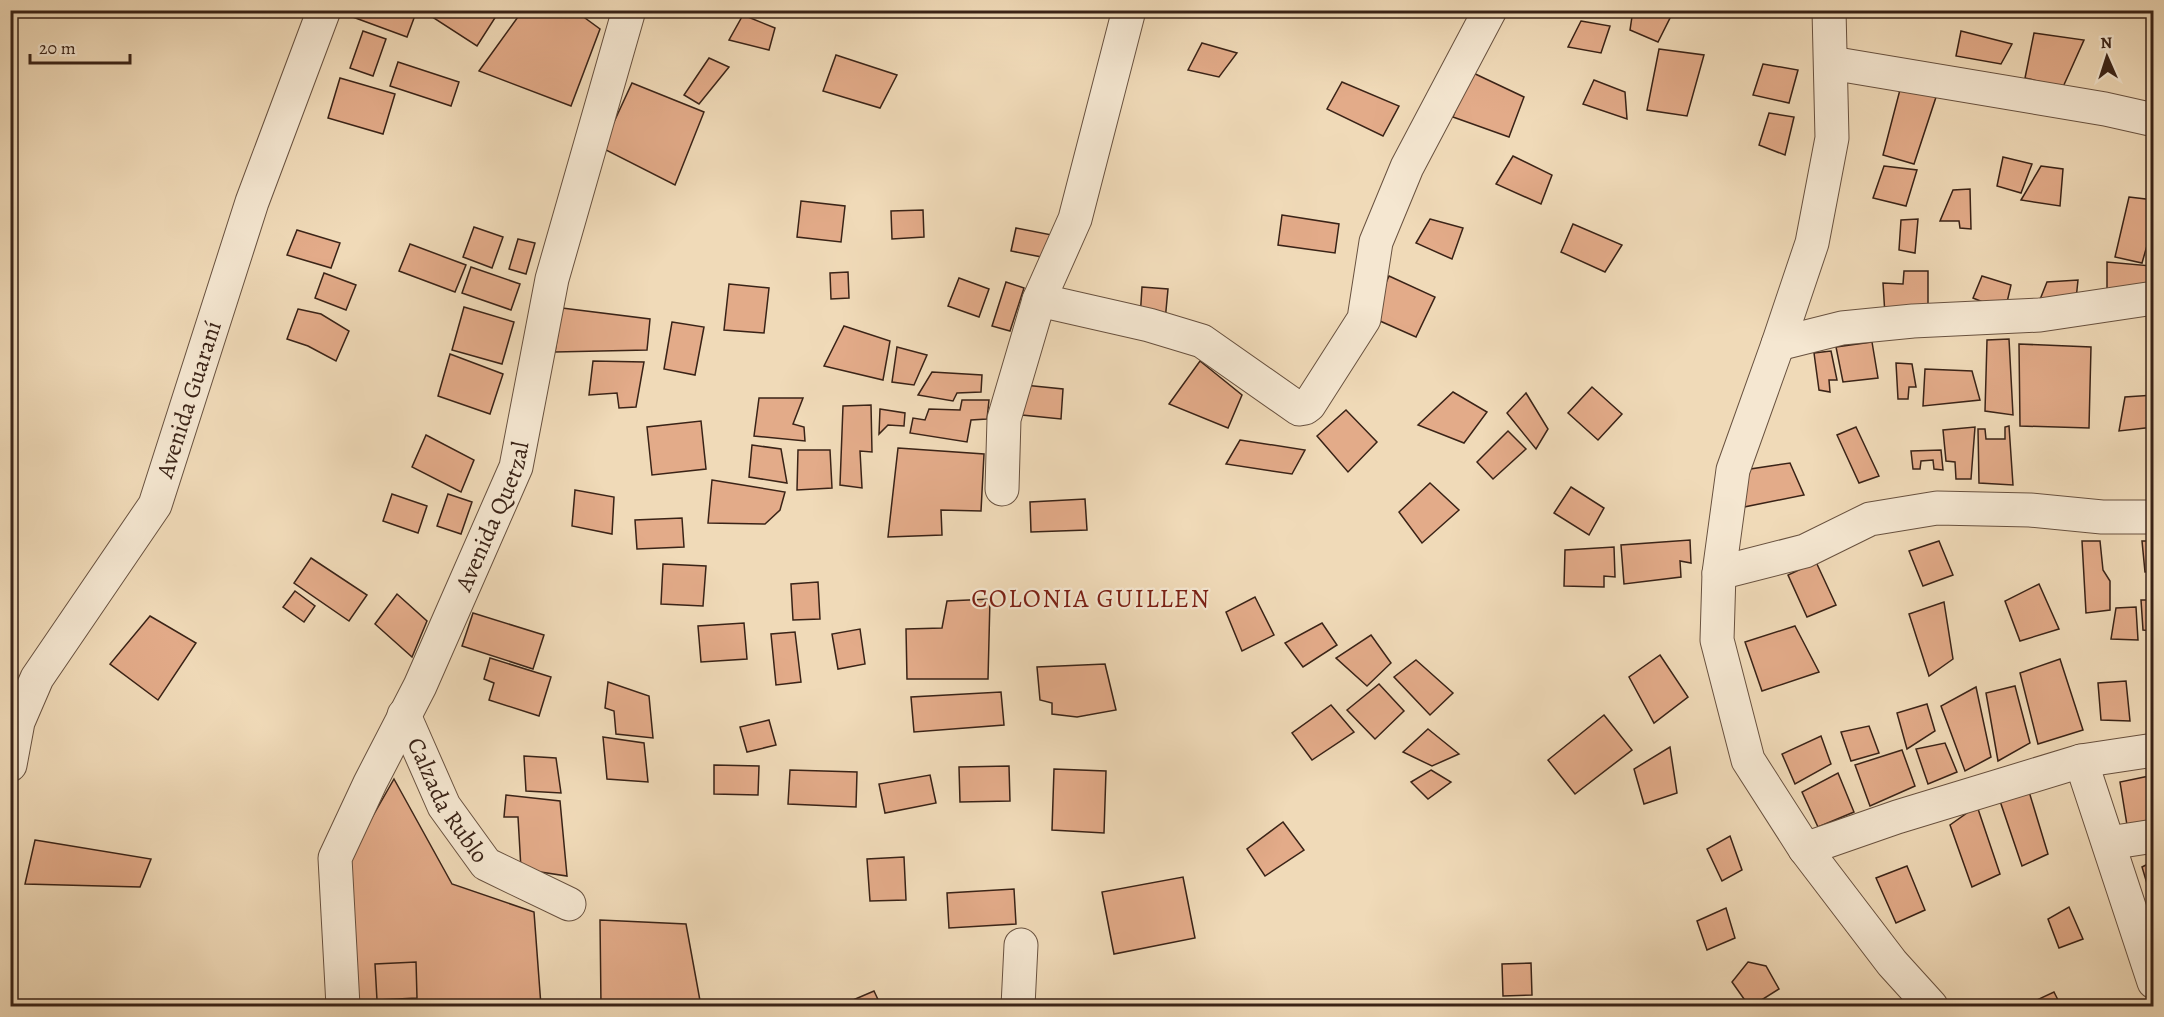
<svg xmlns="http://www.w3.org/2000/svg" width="2164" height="1017" font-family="Alegreya,serif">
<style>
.building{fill:#e3ab89;stroke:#3a2317;stroke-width:1.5}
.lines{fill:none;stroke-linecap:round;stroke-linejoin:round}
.minor-casing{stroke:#68513f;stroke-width:35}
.minor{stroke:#f5e7d1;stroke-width:33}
.labels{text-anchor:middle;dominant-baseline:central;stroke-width:4.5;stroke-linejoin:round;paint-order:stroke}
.street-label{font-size:24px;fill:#3a2317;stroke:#f5e7d1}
.neighbourhood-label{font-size:26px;letter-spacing:1.5px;fill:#7a1f14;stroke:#f5e7d1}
</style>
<rect width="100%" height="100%" fill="#f0dab8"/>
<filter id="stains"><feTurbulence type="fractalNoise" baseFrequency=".00333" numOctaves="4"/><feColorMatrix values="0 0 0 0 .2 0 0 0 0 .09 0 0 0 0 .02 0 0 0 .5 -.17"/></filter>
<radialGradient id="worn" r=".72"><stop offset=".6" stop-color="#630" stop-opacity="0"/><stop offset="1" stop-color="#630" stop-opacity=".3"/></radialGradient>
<g class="building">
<path d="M352,10H417L407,37L350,16Z"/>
<path d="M427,10H500L477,46L426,13Z"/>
<path d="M523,10H574L600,29L571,106L479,71Z"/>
<path d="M1633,10H1658L1671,16L1658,42L1630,30Z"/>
<path d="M743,15L775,28L769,50L729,40Z"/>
<path d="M1581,21L1610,26L1601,53L1568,47Z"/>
<path d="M363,31L386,39L373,76L350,68Z"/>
<path d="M1961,31L2012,44L2001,64L1956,56Z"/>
<path d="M2034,33L2084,40L2063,87L2025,78Z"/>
<path d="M1202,43L1237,53L1219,77L1188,70Z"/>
<path d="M1659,49L1704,55L1687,116L1647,110Z"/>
<path d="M836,55L897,75L880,108L823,91Z"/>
<path d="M709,58L729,67L699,104L684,95Z"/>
<path d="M398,62L459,82L451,106L390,86Z"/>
<path d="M1763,64L1798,70L1789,103L1753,95Z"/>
<path d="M1469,71L1524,97L1509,137L1453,117Z"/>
<path d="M340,78L395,94L383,134L328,118Z"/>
<path d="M1594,80L1625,92L1627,119L1583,104Z"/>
<path d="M1342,82L1399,106L1383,136L1327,109Z"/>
<path d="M1902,82L1939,88L1914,164L1883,155Z"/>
<path d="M632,83L704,112L675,185L602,148Z"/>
<path d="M1769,113L1794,117L1785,155L1759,145Z"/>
<path d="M1513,156L1552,175L1541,204L1496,184Z"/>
<path d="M2003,157L2032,164L2021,193L1997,186Z"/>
<path d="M1884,166L1917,170L1906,206L1873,198Z"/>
<path d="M2041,166L2063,169L2060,206L2021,200Z"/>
<path d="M1970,189L1971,229L1960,228L1959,221H1940L1953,190Z"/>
<path d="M2129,197L2154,200V221L2142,263L2115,257Z"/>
<path d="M801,201L845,206L841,242L797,237Z"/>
<path d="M923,210L924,237L892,239L891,211Z"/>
<path d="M1282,215L1339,224L1335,253L1278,245Z"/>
<path d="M1430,219L1463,228L1452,259L1416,243Z"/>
<path d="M1918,219L1915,253L1899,250L1901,220Z"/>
<path d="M1573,224L1622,245L1605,272L1561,252Z"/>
<path d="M474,227L503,237L492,268L463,257Z"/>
<path d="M1016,228L1052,235L1047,258L1011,251Z"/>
<path d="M297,230L340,243L331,268L287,255Z"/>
<path d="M518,239L535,243L526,274L509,269Z"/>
<path d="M410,244L466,265L455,292L399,271Z"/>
<path d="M2150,256H2154V285L2107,293V262L2151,266Z"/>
<path d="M471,267L520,284L511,310L462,293Z"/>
<path d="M1904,271H1928V317L1885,315L1883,283L1903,284Z"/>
<path d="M848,272L849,298L831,299L830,273Z"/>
<path d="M324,273L356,285L346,310L315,298Z"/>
<path d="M1389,276L1435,297L1416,337L1371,317Z"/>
<path d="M1982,276L2011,285L2005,311L1973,298Z"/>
<path d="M959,278L989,289L979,317L948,306Z"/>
<path d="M2078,280L2075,309L2037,307L2047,282Z"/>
<path d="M1006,282L1024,288L1010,331L992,326Z"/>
<path d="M729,284L769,288L764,333L724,330Z"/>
<path d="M1142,287L1168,289L1165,321L1140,319Z"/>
<path d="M464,307L514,322L502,364L452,350Z"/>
<path d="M562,308L650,319L647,350L555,352Z"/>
<path d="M298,309L321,314L349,331L336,361L308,346L287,339Z"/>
<path d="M672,322L704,327L695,375L664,369Z"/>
<path d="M844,326L890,341L883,380L824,366Z"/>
<path d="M2009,339L2013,415L1985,411L1987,340Z"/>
<path d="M1872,342L1878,378L1843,382L1836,347Z"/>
<path d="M2019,344L2091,347L2089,428L2020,426Z"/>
<path d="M897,347L927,355L914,385L892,382Z"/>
<path d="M1831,351L1837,380H1829L1830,392L1819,390L1814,353Z"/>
<path d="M450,354L503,374L490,414L438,396Z"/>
<path d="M593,361L644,362L636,407L619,408L617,393L589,395Z"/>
<path d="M1200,361L1242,395L1228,428L1169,404Z"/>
<path d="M1896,363L1912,364L1916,387H1909L1908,399H1898Z"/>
<path d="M1925,369L1972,371L1980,400L1923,406Z"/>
<path d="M932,372L982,375L981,392L957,393L953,401L918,395Z"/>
<path d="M1024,385L1063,389L1061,419L1022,415Z"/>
<path d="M1592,387L1622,414L1598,440L1568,413Z"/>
<path d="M1453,392L1487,412L1464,443L1418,425Z"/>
<path d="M1526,393L1548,429L1536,449L1507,413Z"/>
<path d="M2154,395V427L2119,431L2125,397Z"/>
<path d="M759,398H803L793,424L804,427L805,441L754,436Z"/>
<path d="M962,400H989L987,419L971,420L967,442L910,433L913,418L925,420L929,409L960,410Z"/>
<path d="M871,405L872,452L860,451L862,488L840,485L843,406Z"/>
<path d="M880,409L905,413L904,426L888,425L879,434Z"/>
<path d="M1346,410L1377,442L1348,472L1317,436Z"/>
<path d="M701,421L706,469L652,475L647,427Z"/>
<path d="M2009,426L2013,485L1979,483L1978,429H1985L1986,439H2005V427Z"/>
<path d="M1856,427L1879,476L1859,483L1837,435Z"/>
<path d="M1975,427L1971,479H1956L1955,462L1946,461L1943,430Z"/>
<path d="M1508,431L1526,449L1493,479L1477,462Z"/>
<path d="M426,435L474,460L461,492L412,467Z"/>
<path d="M1240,440L1305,450L1292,474L1226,464Z"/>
<path d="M752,445L781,449L787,483L749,477Z"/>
<path d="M898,448L984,454L981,511L941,510L942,535L888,537Z"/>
<path d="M798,450H830L832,488L797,490Z"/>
<path d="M1941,450L1943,470L1934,469L1933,460L1921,461L1920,469H1913L1911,451Z"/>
<path d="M1790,463L1804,495L1744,507V470Z"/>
<path d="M712,480L785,492L780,510L765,524L708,523Z"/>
<path d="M1430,483L1459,510L1422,543L1399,512Z"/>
<path d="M1571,487L1604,508L1589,535L1554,513Z"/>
<path d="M575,490L614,497L612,534L572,526Z"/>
<path d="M392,494L427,506L418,533L383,521Z"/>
<path d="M448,494L472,502L461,534L437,526Z"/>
<path d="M1085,499L1087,530L1031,532L1030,502Z"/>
<path d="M682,518L684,547L637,549L635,520Z"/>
<path d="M1690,540L1691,563L1680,561L1681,577L1624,584L1621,545Z"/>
<path d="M1939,541L1953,575L1923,586L1909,551Z"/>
<path d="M2082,541H2100L2103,570L2110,581V610L2086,613Z"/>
<path d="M2142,541H2154V571L2145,572Z"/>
<path d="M1614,547L1615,577L1604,576V587L1564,586L1565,550Z"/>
<path d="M311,558L367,595L349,621L294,583Z"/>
<path d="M1816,562L1836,605L1807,617L1788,575Z"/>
<path d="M663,564L706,566L703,606L661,604Z"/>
<path d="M818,582L820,619L793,620L791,584Z"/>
<path d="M2039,584L2059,629L2020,641L2005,601Z"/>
<path d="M295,591L315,606L304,622L283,607Z"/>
<path d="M397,594L427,621L412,657L375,624Z"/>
<path d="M1255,597L1274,635L1242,651L1226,612Z"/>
<path d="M990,599L988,679H907L906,629L942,628L947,601Z"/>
<path d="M2141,600H2154V631L2143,630Z"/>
<path d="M1944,602L1953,659L1929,676L1909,614Z"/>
<path d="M2136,607L2138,640L2111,639L2116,608Z"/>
<path d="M473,613L544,635L533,669L462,646Z"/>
<path d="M150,616L196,643L158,700L110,664Z"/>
<path d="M744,623L747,659L701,662L698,626Z"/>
<path d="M1322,623L1337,645L1303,667L1285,643Z"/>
<path d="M1795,626L1819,672L1762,691L1745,642Z"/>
<path d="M860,629L865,664L838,669L832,634Z"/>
<path d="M795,632L801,682L776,685L771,634Z"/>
<path d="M1371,635L1391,663L1367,686L1336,658Z"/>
<path d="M1660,655L1688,697L1654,723L1629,677Z"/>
<path d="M490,658L551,677L539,716L489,700L494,683L484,679Z"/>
<path d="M2060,659L2083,730L2038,744L2020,673Z"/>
<path d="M1416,660L1453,693L1430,715L1394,677Z"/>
<path d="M1105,664L1116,710L1077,717L1052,714V703L1040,700L1037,667Z"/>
<path d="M2126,681L2130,721L2101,720L2098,683Z"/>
<path d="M608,682L649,696L653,738L616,734L614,711L605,708Z"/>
<path d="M1379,684L1404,711L1375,739L1347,710Z"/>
<path d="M2015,686L2030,743L1998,761L1986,693Z"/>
<path d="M1976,687L1991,757L1965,771L1941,706Z"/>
<path d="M1001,692L1004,725L914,732L911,697Z"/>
<path d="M1927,704L1935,731L1907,749L1897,713Z"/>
<path d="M1331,705L1354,732L1312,760L1292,733Z"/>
<path d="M1604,715L1632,750L1575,794L1548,760Z"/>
<path d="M769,720L776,745L747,752L740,727Z"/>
<path d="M1869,726L1879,753L1851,761L1841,732Z"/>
<path d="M1428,729L1459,754L1432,766L1403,752Z"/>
<path d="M1821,736L1831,764L1795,784L1782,754Z"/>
<path d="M603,737L644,743L648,782L607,779Z"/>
<path d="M1945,743L1957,772L1928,784L1916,749Z"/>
<path d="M1670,747L1677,793L1644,804L1634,769Z"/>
<path d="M1902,750L1915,786L1870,806L1855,765Z"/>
<path d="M524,756L556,758L561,793L526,791Z"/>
<path d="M714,765L759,766L758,795L714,794Z"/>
<path d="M1009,766L1010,801L960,802L959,767Z"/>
<path d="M1054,769L1106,771L1104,833L1052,830Z"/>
<path d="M790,770L857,772L856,807L788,804Z"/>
<path d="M1431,770L1451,782L1428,799L1411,782Z"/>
<path d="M1838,773L1854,812L1818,827L1802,792Z"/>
<path d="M930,775L936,803L885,813L879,784Z"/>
<path d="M2154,775V822L2127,825L2120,782Z"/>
<path d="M394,779L452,884L534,912L541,1006H357L346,863Z"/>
<path d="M2027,785L2048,854L2022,866L2000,801Z"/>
<path d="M506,795L560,801L567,876L521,869L518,817H504Z"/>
<path d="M1977,806L2000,874L1972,887L1950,825Z"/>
<path d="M1283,822L1304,850L1265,876L1247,849Z"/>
<path d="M1730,836L1742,870L1722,881L1707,849Z"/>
<path d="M35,840L151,859L140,887L25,884Z"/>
<path d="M904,857L906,900L870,901L867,859Z"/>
<path d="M2154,861V896L2151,897L2142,867Z"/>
<path d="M1907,866L1925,910L1896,923L1876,878Z"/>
<path d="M1183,877L1195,938L1114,954L1102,892Z"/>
<path d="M1014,889L1016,924L949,928L947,893Z"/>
<path d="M2069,907L2083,939L2059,948L2048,919Z"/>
<path d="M1726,908L1735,938L1707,950L1697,921Z"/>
<path d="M600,920L686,924L701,1006H601Z"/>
<path d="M416,962L417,998L377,1000L375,964Z"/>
<path d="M1748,962L1766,966L1779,989L1752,1006H1749L1732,982Z"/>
<path d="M1531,963L1532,995L1503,996L1502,964Z"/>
<path d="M874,991L881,1006H839Z"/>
<path d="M2054,992L2061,1006H2024Z"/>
</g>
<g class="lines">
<defs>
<g id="minor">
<path d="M1829,10L1832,138L1812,243L1778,344L1733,470L1719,573L1717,640L1748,760L1805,849L1892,963L1931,1006"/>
<path d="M1831,63L2105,109L2154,120"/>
<path d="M1039,300L1149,325L1202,341L1299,409L1305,408L1309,405L1364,319L1376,242L1407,167L1490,10"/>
<path d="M1778,344L1842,328L1913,321L2040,315L2154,298"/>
<path d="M1002,489L1004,419L1039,300L1075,219L1129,10"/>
<path d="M1719,573L1805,551L1870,519L1937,508L2030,510L2102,517H2154"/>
<path id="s1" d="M404,715L444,806L486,864L569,904"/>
<path d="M2081,761L2154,982"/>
<path id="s2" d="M10,765L18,722L37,678L155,505L252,202L324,10"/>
<path d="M2109,843L2154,836"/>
<path d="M1805,849L1897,817L2081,761L2154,750"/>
<path id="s3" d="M343,1006L335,858L370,783L420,686L516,467L552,279L629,10"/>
<path d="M1018,1006L1021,945"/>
</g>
</defs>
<use href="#minor" class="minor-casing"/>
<use href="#minor" class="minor"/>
</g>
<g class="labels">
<g class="street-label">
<text stroke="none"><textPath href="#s2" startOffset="412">Avenida Guaraní</textPath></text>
<text stroke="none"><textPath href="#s3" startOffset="525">Avenida Quetzal</textPath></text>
<text stroke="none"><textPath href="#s1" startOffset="96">Calzada Rublo</textPath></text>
</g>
<g class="neighbourhood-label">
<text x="1091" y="598">COLONIA GUILLEN</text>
</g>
</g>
<rect width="2164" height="1017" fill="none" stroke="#f0dab8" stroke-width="36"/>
<rect x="12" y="12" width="2140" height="993" fill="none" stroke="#3a2317" stroke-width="3"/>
<rect x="18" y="18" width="2128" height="981" fill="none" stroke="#3a2317" stroke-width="1.5"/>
<g transform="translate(2107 57) rotate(357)" stroke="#f5e7d1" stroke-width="4.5" paint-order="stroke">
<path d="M0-4.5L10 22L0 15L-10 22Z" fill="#3a2317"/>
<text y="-9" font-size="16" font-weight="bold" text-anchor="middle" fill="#3a2317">N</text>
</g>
<path d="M30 54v9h100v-9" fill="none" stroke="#3a2317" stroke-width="3"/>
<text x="39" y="54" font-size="18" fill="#3a2317" stroke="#f5e7d1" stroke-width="4.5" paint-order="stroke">20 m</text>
<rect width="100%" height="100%" filter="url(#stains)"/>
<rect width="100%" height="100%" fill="url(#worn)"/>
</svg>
